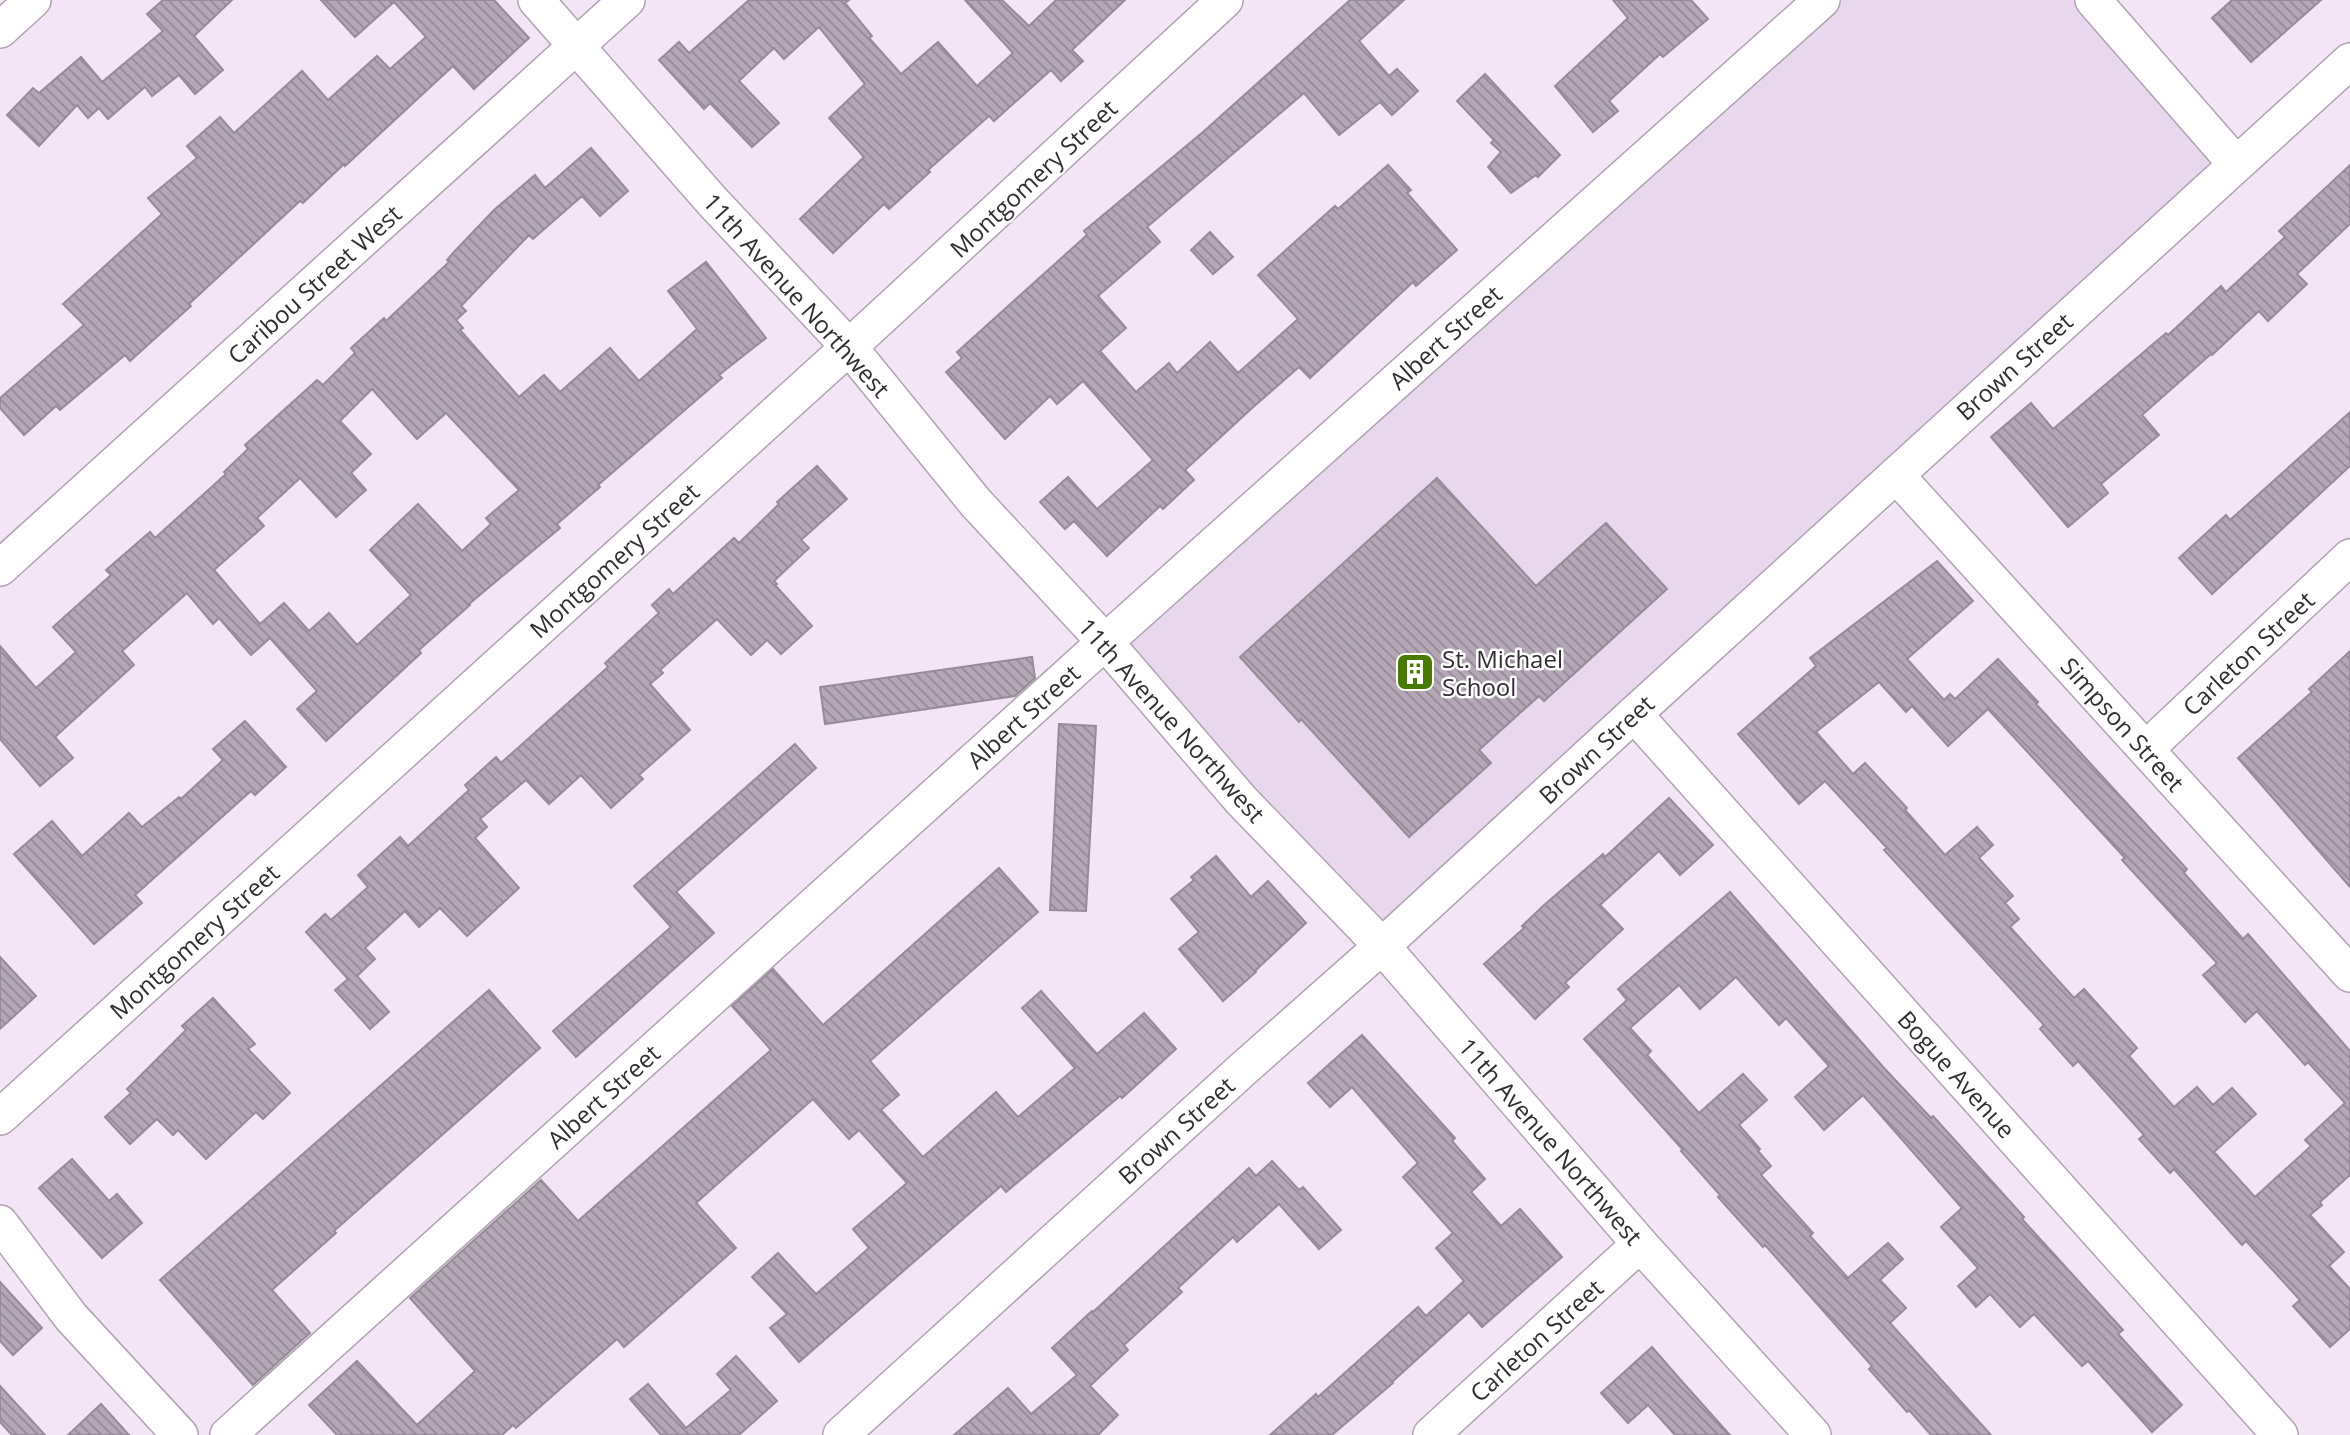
<svg xmlns="http://www.w3.org/2000/svg" width="2350" height="1435" font-family="'Open Sans',sans-serif">
<style>
.built{fill:#e9d7ed}
.building{fill:url(#building-back-hatch);stroke:#978a99;stroke-width:2;fill-rule:evenodd}
.lines{fill:none;stroke-linecap:round;stroke-linejoin:round}
.minor-casing{stroke:#b0a3b2;stroke-width:38}
.minor{stroke:#fff;stroke-width:35}
.labels{text-anchor:middle;dominant-baseline:central;stroke-width:5;stroke-linejoin:round;paint-order:stroke}
.street-label{font-size:24px;fill:#322c33;stroke:#fff}
.poi-label{font-size:24px;fill:#322c33;stroke:#fff;text-anchor:start}
</style>
<defs>
<pattern id="building-back-hatch" width="6" height="6" patternUnits="userSpaceOnUse" patternTransform="scale(1.75)"><rect width="6" height="6" fill="#b4a7b6"/><path d="M-1 5l2 2M0 0l6 6M5-1l2 2" fill="none" stroke="#938895"/></pattern>
</defs>
<rect width="100%" height="100%" fill="#f3e5f5"/>
<path class="built" d="M1822,0H2093L2236,164L1382,946L1105,642Z"/>
<g class="building">
<path d="M163,0H232L194,36L223,70L195,94L179,75L152,96L145,87L108,119L99,108L88,118L77,105L39,146L7,115L33,88L39,93L81,57L102,82L163,31L147,14Z"/>
<path d="M321,0H494L529,38L474,89L453,66L345,166L344,164L303,203L300,201L189,304L191,306L130,361L125,355L60,410L56,406L24,435L0,408V398L84,325L63,304L162,214L148,198L197,158L187,146L220,117L234,133L302,71L328,100L377,56L390,69L426,37L394,2L355,37Z"/>
<path d="M749,0H849L845,3L872,36L869,38L901,74L938,42L977,86L1013,53L965,0H1002L1029,26L1056,0H1125L1072,50L1083,61L1061,81L1051,70L994,121L989,116L928,170L930,172L889,209L884,204L833,253L800,219L864,157L829,118L865,84L819,27L784,59L774,48L739,81L779,123L752,147L710,103L704,109L659,60L679,42L689,53Z"/>
<path d="M1350,0H1404L1359,41L1389,76L1397,69L1418,91L1392,115L1380,102L1339,135L1304,93L1147,227L1160,242L1098,296L1126,328L1100,351L1136,392L1169,363L1177,373L1210,342L1238,373L1298,319L1258,275L1335,206L1338,209L1388,165L1411,190L1407,193L1457,250L1416,286L1413,282L1310,378L1299,367L1251,409L1185,470L1194,480L1163,509L1160,506L1107,556L1074,521L1065,529L1040,502L1068,477L1097,509L1153,460L1083,381L1057,404L1050,396L1005,439L946,372L962,358L957,352L1087,235L1084,231L1203,132Z"/>
<path d="M1613,0H1691L1708,19L1663,57L1660,54L1609,101L1618,111L1593,132L1555,86L1628,18Z"/>
<path d="M2232,0H2321L2251,62L2212,18Z"/>
<path d="M1485,74L1560,155L1538,177L1536,175L1511,193L1488,167L1501,152L1491,143L1494,140L1457,101Z"/>
<path d="M591,148L628,191L600,216L582,196L533,239L529,235L461,306L466,311L456,320L463,328L460,330L519,397L544,375L560,392L610,348L639,381L697,329L668,291L706,262L766,338L719,375L722,378L598,485L600,487L557,524L560,528L469,604L470,605L419,650L421,653L326,741L297,709L317,691L270,638L251,655L219,618L213,624L187,593L122,651L134,665L55,737L73,758L40,786L0,739V646L36,688L76,652L53,627L111,575L106,570L150,532L155,538L226,474L224,472L248,449L245,445L317,380L323,385L355,353L351,348L384,318L386,321L449,262L447,260L453,253L494,210L535,175L545,188ZM372,389L417,439L446,413L519,490L486,518L491,524L462,551L418,504L400,521L370,550L411,595L357,645L329,613L309,631L284,603L260,624L214,570L264,526L257,518L300,478L336,517L366,490L351,473L371,454L340,421Z"/>
<path d="M2350,165V224L2297,274L2307,284L2268,321L2259,311L2212,355L2211,354L2142,415L2159,435L2101,484L2108,493L2068,527L1991,437L2031,403L2053,429L2166,333L2168,335L2221,286L2226,292L2285,237L2279,231Z"/>
<path d="M1210,232L1233,257L1213,274L1191,250Z"/>
<path d="M2350,412V466L2212,594L2179,558L2226,515L2230,520Z"/>
<path d="M817,466L847,499L801,540L809,548L774,581L777,584L775,585L812,626L781,654L767,640L751,655L717,619L660,670L663,673L650,684L690,730L639,775L643,779L611,808L581,775L549,804L526,780L480,819L487,827L475,838L519,888L467,936L440,908L419,927L405,911L365,948L375,959L357,976L389,1012L370,1029L335,990L348,979L306,932L325,914L331,920L368,887L358,875L400,837L408,846L469,790L465,785L496,757L501,763L608,667L605,663L659,613L652,605L669,589L673,594L734,538L739,543L779,504L777,502Z"/>
<path d="M1437,478L1536,586L1606,523L1667,589L1544,701L1539,696L1479,750L1491,763L1409,837L1301,719L1299,722L1240,657Z"/>
<path d="M1937,561L1973,601L1907,659L1944,700L1950,694L1955,699L1998,659L2038,702L2036,704L2187,869L2184,873L2243,939L2248,934L2350,1051V1175L2320,1202L2322,1205L2310,1215L2344,1252L2329,1266L2350,1289V1329L2330,1347L2293,1306L2300,1300L2246,1241L2242,1245L2174,1169L2170,1173L2139,1139L2144,1135L2078,1061L2073,1066L2040,1029L2044,1025L1884,850L1887,848L1825,781L1799,804L1738,734L1816,666L1810,658ZM1879,682L1906,712L1912,706L1948,746L1988,709L2125,858L2122,860L2217,963L2203,975L2245,1022L2257,1011L2305,1065L2308,1062L2345,1103L2305,1140L2311,1146L2255,1197L2214,1152L2256,1114L2232,1088L2213,1105L2197,1087L2174,1107L2129,1056L2137,1048L2084,989L2074,998L2010,927L2019,919L2005,903L2013,896L1979,858L1993,845L1977,827L1945,855L1905,810L1907,808L1865,763L1853,774L1816,732Z"/>
<path d="M2350,651V887L2238,758L2312,692L2309,689Z"/>
<path d="M1032,657L1035,678L1015,696L825,724L820,687Z"/>
<path d="M245,721L286,767L255,795L251,791L135,895L142,903L94,944L14,854L52,821L82,856L129,813L142,827L179,797L181,799L223,760L213,749Z"/>
<path d="M1059,724L1096,726L1086,911L1050,910Z"/>
<path d="M795,744L816,768L676,892L714,933L576,1057L553,1031L671,927L634,886Z"/>
<path d="M1669,798L1713,845L1680,875L1659,851L1600,905L1623,929L1565,983L1569,987L1535,1019L1484,964L1524,928L1522,926L1543,906L1603,854L1605,857Z"/>
<path d="M1216,856L1251,897L1268,881L1306,923L1255,971L1256,972L1223,1001L1179,949L1199,932L1171,899L1194,880L1191,877Z"/>
<path d="M999,868L1038,912L870,1061L899,1095L881,1110L923,1157L996,1092L1018,1117L1075,1068L1022,1008L1041,991L1097,1054L1144,1013L1176,1049L1122,1098L1120,1096L1006,1192L1001,1186L799,1362L770,1328L787,1314L752,1277L778,1253L816,1294L869,1248L853,1229L907,1183L859,1130L849,1139L813,1099L696,1203L736,1248L624,1347L617,1339L516,1428L513,1425L502,1435H337L309,1405L357,1361L417,1425L475,1371L410,1298L541,1180L578,1221L771,1050L732,1006L773,969L823,1025Z"/>
<path d="M1730,892L1884,1068L1931,1118L1933,1116L2024,1217L2022,1219L2123,1330L2118,1334L2182,1405L2152,1432L2088,1361L2082,1366L2034,1314L2020,1327L1990,1294L1976,1307L1958,1286L1978,1268L1941,1227L1962,1208L1863,1095L1824,1130L1795,1097L1829,1066L1786,1018L1779,1025L1736,977L1700,1009L1679,985L1630,1028L1651,1051L1647,1055L1699,1113L1743,1074L1767,1100L1739,1125L1760,1149L1758,1151L1771,1166L1761,1175L1813,1233L1810,1236L1848,1278L1888,1243L1903,1259L1880,1280L1906,1308L1890,1323L1991,1435H1931L1909,1410L1907,1412L1869,1369L1872,1366L1765,1245L1763,1247L1718,1197L1720,1195L1681,1151L1683,1150L1584,1039L1627,1000L1618,989Z"/>
<path d="M0,957L36,996L0,1029Z"/>
<path d="M489,990L540,1048L334,1231L336,1233L272,1290L310,1333L253,1385L160,1280Z"/>
<path d="M213,998L255,1044L248,1049L290,1093L263,1119L256,1112L206,1159L178,1130L173,1135L157,1119L130,1144L105,1117L131,1093L127,1089L186,1030L182,1026Z"/>
<path d="M1362,1035L1455,1138L1452,1141L1485,1179L1471,1192L1501,1226L1520,1209L1562,1257L1482,1327L1469,1312L1392,1382L1393,1383L1332,1435H1270L1316,1394L1318,1397L1418,1307L1426,1316L1464,1281L1436,1248L1453,1233L1403,1177L1418,1163L1352,1087L1330,1107L1308,1083Z"/>
<path d="M72,1159L109,1201L117,1194L142,1223L102,1258L39,1188Z"/>
<path d="M1272,1161L1299,1190L1303,1187L1341,1230L1319,1249L1279,1204L1237,1242L1233,1237L1178,1288L1182,1292L1124,1345L1128,1350L1090,1386L1118,1415L1098,1435H954L1008,1388L1031,1414L1077,1375L1052,1348L1092,1311L1093,1312L1249,1168L1256,1176Z"/>
<path d="M0,1282L42,1328L13,1355L0,1341Z"/>
<path d="M1652,1347L1678,1377L1730,1435H1675L1648,1405L1628,1423L1601,1393Z"/>
<path d="M736,1356L777,1401L739,1435H661L630,1399L648,1384L686,1428L731,1390L717,1374Z"/>
<path d="M0,1386L45,1435H12L0,1422Z"/>
<path d="M101,1404L129,1435H68Z"/>
</g>
<g class="lines">
<defs>
<g id="minor">
<path d="M536,0L712,201L849,347L976,503L1105,642L1241,800L1382,946L1640,1244L1813,1435"/>
<path d="M2093,0L2236,164"/>
<path d="M0,30L33,0"/>
<path d="M1896,475L2350,974"/>
<path d="M0,568L627,0"/>
<path d="M1634,714L2280,1435"/>
<path d="M2146,749L2350,557"/>
<path d="M0,1117L849,347L1225,0"/>
<path d="M0,1223L71,1317L180,1435"/>
<path d="M228,1435L1105,642L1822,0"/>
<path d="M841,1435L1242,1070L1382,946L1634,714L2350,61"/>
<path d="M1431,1435L1640,1244"/>
</g>
</defs>
<use href="#minor" class="minor-casing"/>
<use href="#minor" class="minor"/>
</g>
<defs>
<symbol id="building-square" viewBox="-11 -11 22 22"><rect x="-9" y="-9" width="18" height="18" rx="4" fill="#497a02" stroke="#fff"/><path d="M-4-6H4V6H1V3H-1V6H-4ZM-2.5-4.3h1.7v1.8h-1.7ZM.8-4.3h1.7v1.8H.8ZM-2.5-1h1.7V.8h-1.7ZM.8-1h1.7V.8H.8Z" fill="#fff"/></symbol>
</defs>
<g fill-rule="evenodd">
<use href="#building-square" x="1393" y="650" width="44" height="44"/>
</g>
<g class="labels">
<g class="street-label">
<text transform="translate(1033 178) rotate(-43)">Montgomery Street</text>
<text transform="translate(314 284) rotate(-42)">Caribou Street West</text>
<text transform="translate(797 295) rotate(48)">11th Avenue Northwest</text>
<text transform="translate(1445 337) rotate(-42)">Albert Street</text>
<text transform="translate(2014 366) rotate(-42)">Brown Street</text>
<text transform="translate(614 560) rotate(-42)">Montgomery Street</text>
<text transform="translate(2248 653) rotate(-43)">Carleton Street</text>
<text transform="translate(1023 716) rotate(-42)">Albert Street</text>
<text transform="translate(1172 720) rotate(48)">11th Avenue Northwest</text>
<text transform="translate(2123 724) rotate(48)">Simpson Street</text>
<text transform="translate(1596 749) rotate(-43)">Brown Street</text>
<text transform="translate(194 941) rotate(-42)">Montgomery Street</text>
<text transform="translate(1957 1074) rotate(48)">Bogue Avenue</text>
<text transform="translate(603 1096) rotate(-42)">Albert Street</text>
<text transform="translate(1176 1130) rotate(-42)">Brown Street</text>
<text transform="translate(1551 1141) rotate(49)">11th Avenue Northwest</text>
<text transform="translate(1536 1340) rotate(-42)">Carleton Street</text>
</g>
<g class="poi-label">
<text x="1442" y="658">St. Michael<tspan x="1442" dy="28">School</tspan></text>
</g>
</g>
</svg>
